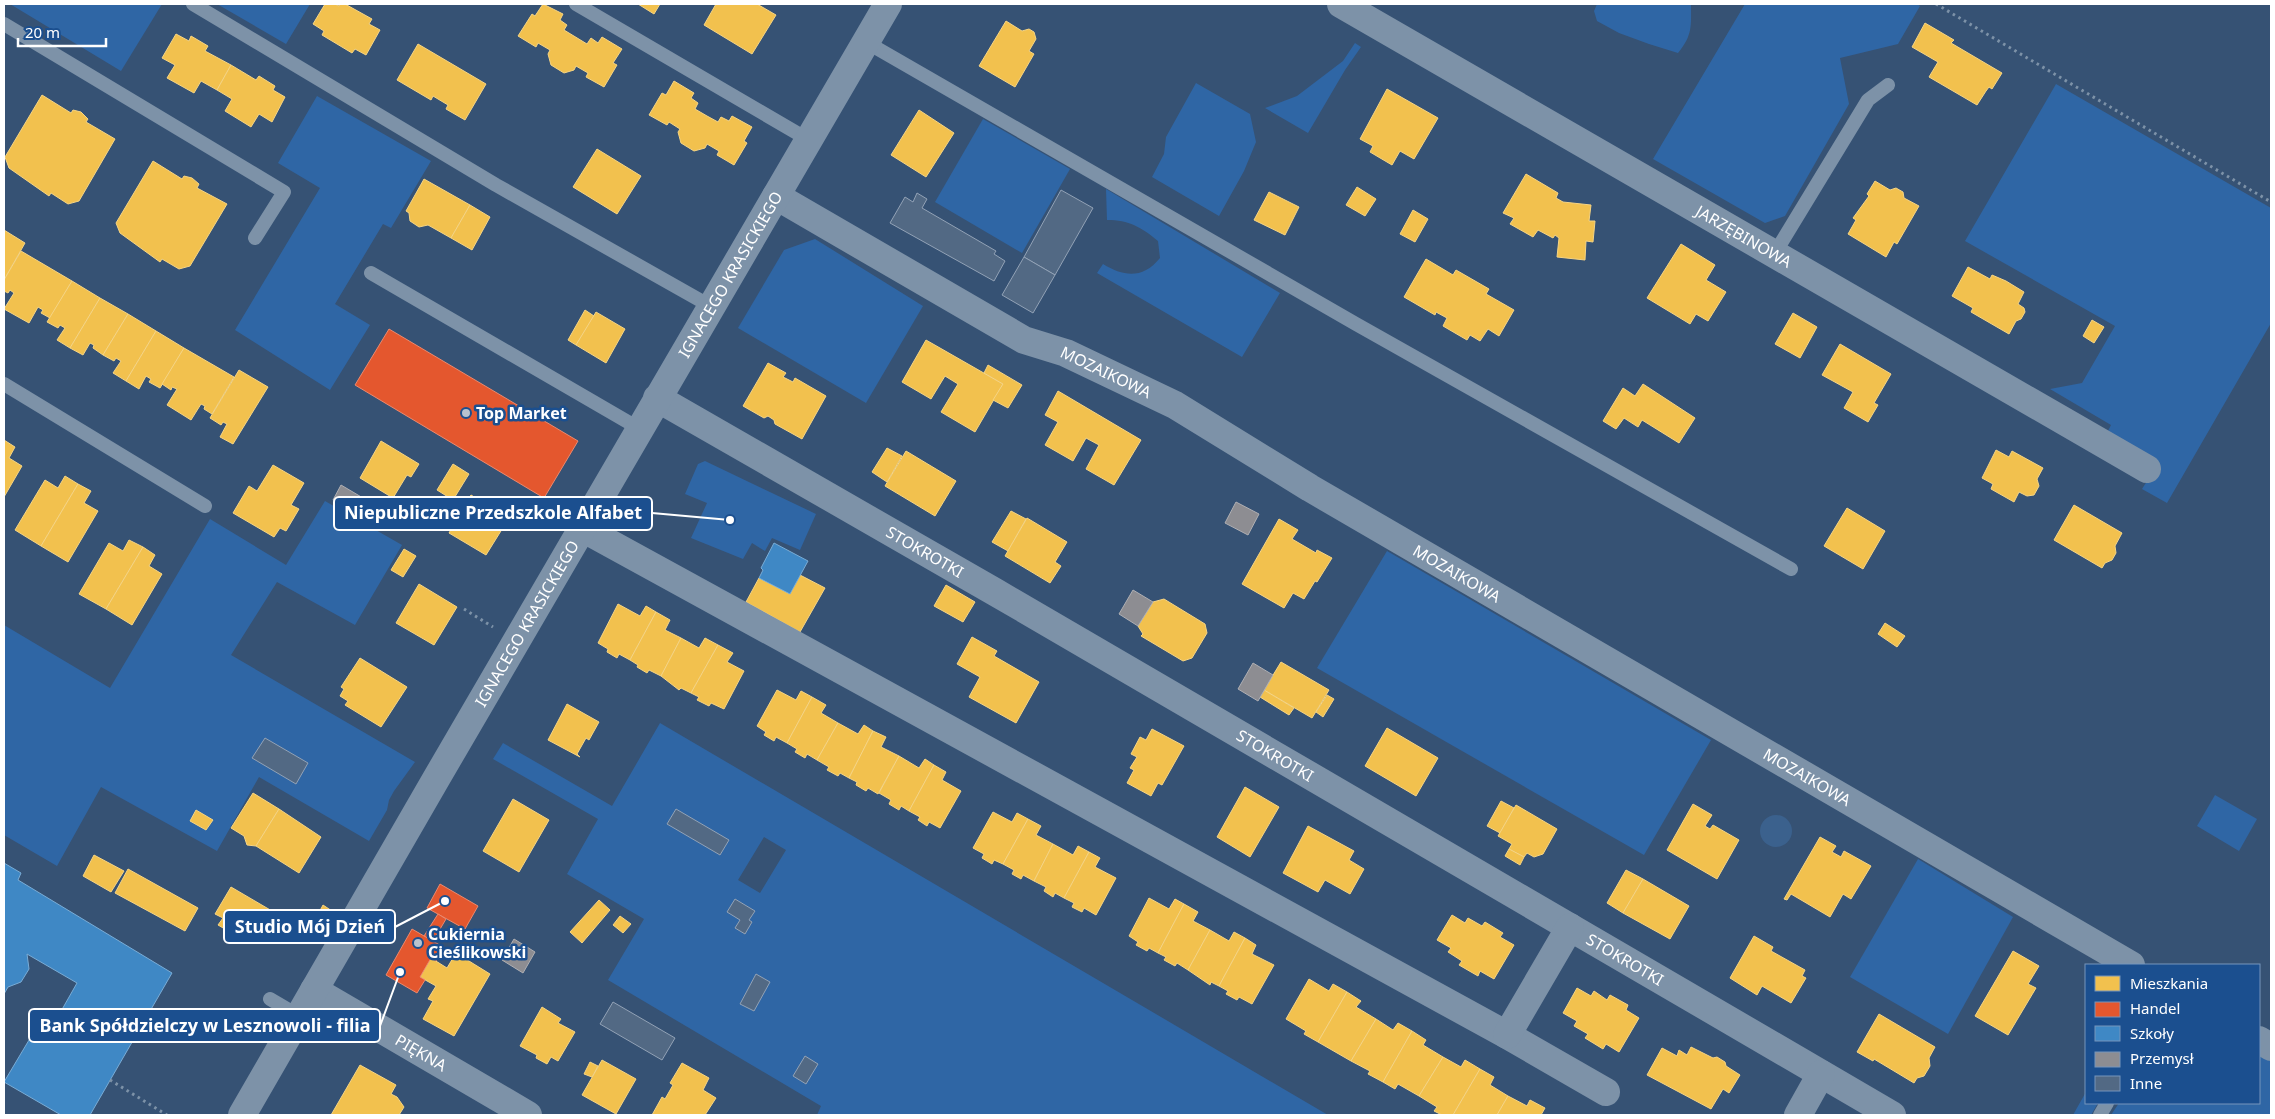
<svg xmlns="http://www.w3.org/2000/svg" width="2275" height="1119" font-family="'Noto Sans',sans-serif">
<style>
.green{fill:#2f66a5;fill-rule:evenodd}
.water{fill:#3b618d}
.homes{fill:#f2c14e;stroke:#f6d483}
.shops{fill:#e4572e;stroke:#ec896d}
.schools{fill:#3f88c5;stroke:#79acd6}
.industry{fill:#8d8d92;stroke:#afafb3}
.building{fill:#526984;stroke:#92a2b6}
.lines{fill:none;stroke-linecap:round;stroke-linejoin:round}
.path{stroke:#7d92a8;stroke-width:3;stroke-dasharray:2.5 4;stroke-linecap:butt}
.service{stroke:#7d92a8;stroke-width:14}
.minor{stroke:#7d92a8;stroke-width:28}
.tertiary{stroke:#7d92a8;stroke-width:28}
.poi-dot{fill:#b9c2ce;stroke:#1b4f8f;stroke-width:2}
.labels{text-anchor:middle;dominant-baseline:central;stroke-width:5;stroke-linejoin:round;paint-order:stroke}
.street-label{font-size:16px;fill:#fff;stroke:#1b4f8f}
.poi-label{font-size:16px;font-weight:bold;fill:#fff;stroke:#1b4f8f;text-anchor:start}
.leader{fill:none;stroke:#fff;stroke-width:2}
.callout-dot{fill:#fff;stroke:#1b4f8f;stroke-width:2}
.callout{fill:#1b4f8f;stroke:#fff;stroke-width:2}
.callout-label{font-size:18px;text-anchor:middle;font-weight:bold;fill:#fff}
</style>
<rect width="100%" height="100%" fill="#365274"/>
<g class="green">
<path d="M10,4H162L121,71Z"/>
<path d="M217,4H310L286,44Z"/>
<path d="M1597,4H1691C1691,25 1693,35 1678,53L1649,44L1619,33L1597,21L1594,11Z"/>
<path d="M1745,4H1917L1920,6L1898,44L1840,58L1849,104L1785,216L1765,223L1653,159Z"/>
<path d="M1355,43L1361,47L1345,70L1308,133L1265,108L1297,96L1343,61Z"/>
<path d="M1196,83L1250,114L1256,142L1244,171L1219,216L1152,177L1164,154L1166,137Z"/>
<path d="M2056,84L2271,208V323L2167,503L2142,489L2159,462L2107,433L2111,425L2050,389L2082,383L2115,326L1965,241Z"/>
<path d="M317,96L431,161L391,228L383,224L335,304L370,325L330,390L235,330L320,188L278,163Z"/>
<path d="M983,119L1070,169L1022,253L935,202Z"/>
<path d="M1106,189L1280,293L1242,357L1097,273L1103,264C1124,277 1143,279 1160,258L1158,241C1141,227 1129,220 1107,220Z"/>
<path d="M815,239L923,306L866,403L738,328L784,250Z"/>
<path d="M705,461L816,514L800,550L772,538L765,551L752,543L743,559L691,538L707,503L685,494L698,464Z"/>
<path d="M325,501L402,545L355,625L277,582L231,655L415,762L394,791L389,800L387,810L369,841L259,777L217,851L101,787L57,866L4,835V625L110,688L210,519L286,565Z"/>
<path d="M1387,551L1711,740L1644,855L1317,668Z"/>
<path d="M660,723L1328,1115H817L821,1106L608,980L644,919L567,874L598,819L493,759L503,743L612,806ZM764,837L786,850L760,893L738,880Z"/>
<path d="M2215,795L2257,819L2239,851L2197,826Z"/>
<path d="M1918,859L2013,917L1948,1034L1850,977Z"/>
<path d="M2259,1051L2271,1059V1115H2111L2119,1103H2259Z"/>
<path d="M2086,1092V1103H2098L2091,1115H2073Z"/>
</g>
<circle class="water" cx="1776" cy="831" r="16"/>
<g class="homes">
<path d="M325,4H335L339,6L340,4H345L372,19L369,24L380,30L366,55L355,49L352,53L322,35L324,31L313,24Z"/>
<path d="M543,4L563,14L560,20L567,25L564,30L587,44L591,38L598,43L602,37L622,49L613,63L617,65L604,87L586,77L588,73L576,66L574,70L564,73L551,65L548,54L550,50L538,43L536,47L518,36L532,14L535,16Z"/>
<path d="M638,4H660L654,14Z"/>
<path d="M716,4H757L776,15L752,54L704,25Z"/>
<path d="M1006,21L1022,31L1029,29L1034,32L1036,39L1029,51L1034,54L1015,87L979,66Z"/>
<path d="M1925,23L1954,40L1951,43L2002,73L1992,89L1989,87L1986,91L1977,105L1929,77L1938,62L1912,47Z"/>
<path d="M176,34L189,41L191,36L208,46L205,51L231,65L217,90L201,81L194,93L167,78L175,65L162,58Z"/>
<path d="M418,44L486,84L465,120L446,109L448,105L433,96L431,100L397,80Z"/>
<path d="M231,65L256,80L259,76L275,86L273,90L285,97L272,122L259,114L251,127L225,111L232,99L217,90Z"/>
<path d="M674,81L694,93L691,98L698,103L695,109L707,116L718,122L721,117L729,121L732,116L752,127L744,141L747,143L734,165L717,155L719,151L707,144L705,148L694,151L681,143L678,132L680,129L669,122L667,125L649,115L662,93L666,95Z"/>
<path d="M1387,89L1438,118L1414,159L1400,151L1392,165L1370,152L1373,146L1360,139Z"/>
<path d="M42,95L71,113L73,110L81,112L88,119L86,122L115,139L79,201L68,204L51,193L49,196L9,168L5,157Z"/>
<path d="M919,110L954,133L926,177L891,155Z"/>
<path d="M597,149L641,176L617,214L573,187Z"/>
<path d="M153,161L182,179L184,176L192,178L199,184L197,188L227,204L190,266L179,269L162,259L160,262L120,233L116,223Z"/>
<path d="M1526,174L1558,193L1556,198L1563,202L1591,205L1589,221H1595L1593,242L1586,241L1585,260L1557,257L1559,238L1555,235L1553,238L1538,230L1533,237L1510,224L1514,218L1503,213Z"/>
<path d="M424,179L470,205L451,238L428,225L419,227L410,221L409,213L406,211Z"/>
<path d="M1875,181L1890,190L1896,188L1903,192L1904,198L1919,206L1897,244L1894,242L1886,257L1848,234L1856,220L1853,218L1869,196L1867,194Z"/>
<path d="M1357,187L1376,199L1365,216L1346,205Z"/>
<path d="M1269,192L1299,207L1285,235L1254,220Z"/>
<path d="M470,205L490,217L472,250L451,238Z"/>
<path d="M1413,210L1428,219L1415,242L1400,234Z"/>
<path d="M4,230L25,243L4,280Z"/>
<path d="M1681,244L1715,265L1706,280L1726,292L1708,321L1696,314L1690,324L1647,298Z"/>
<path d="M21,251L72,281L50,318L41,313L43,310L38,307L29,323L4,309L14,293L10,290L8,293L4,291V280Z"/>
<path d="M1426,259L1453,275L1456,270L1489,289L1486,294L1514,310L1499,336L1488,329L1480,341L1470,335L1467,340L1443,326L1447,318L1436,312L1435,315L1404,297Z"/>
<path d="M1968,267L1990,279L1992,275L2006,281L2024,292L2018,304L2024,308L2025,312L2021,319L2016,321L2009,334L1971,312L1973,308L1952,296Z"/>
<path d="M72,281L100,298L70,348L57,340L65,328L60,325L58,328L47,322Z"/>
<path d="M100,298L128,314L103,355L93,348L94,345L90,343L83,355L70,348Z"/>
<path d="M585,310L594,316L576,345L568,340Z"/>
<path d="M596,312L625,329L606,363L576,345Z"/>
<path d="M1793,313L1817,327L1800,358L1775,344Z"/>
<path d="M128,314L156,331L126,381L113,373L121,361L116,358L114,361L103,355Z"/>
<path d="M2092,320L2104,327L2094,343L2083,336Z"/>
<path d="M156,331L184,348L160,388L149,382L151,379L146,376L139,389L126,381Z"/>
<path d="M926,340L1003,384L975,432L941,412L958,384L945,376L931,399L902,382Z"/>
<path d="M1840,344L1891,374L1874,403L1878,405L1868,422L1844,408L1853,392L1822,375Z"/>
<path d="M184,348L234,377L212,414L204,409L205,406L201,404L191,420L167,405L177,389L172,387L171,390L162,384Z"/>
<path d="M768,363L786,373L783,377L793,382L795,378L826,396L802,439L775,424L774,420L768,416L764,418L743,406Z"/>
<path d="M988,365L1022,385L1008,408L993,400L1003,384L984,373Z"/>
<path d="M239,370L268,387L233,444L220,437L227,424L223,422L221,425L210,418Z"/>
<path d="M1643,384L1695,418L1679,443L1642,420L1638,427L1624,418L1616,429L1603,421L1623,388L1635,396Z"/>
<path d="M1058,391L1141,440L1114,485L1086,469L1099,445L1086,438L1073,461L1045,445L1058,422L1045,415Z"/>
<path d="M4,440L15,447L9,458L22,466L4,497Z"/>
<path d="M381,441L419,464L411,477L407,475L393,498L360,478Z"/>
<path d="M887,448L902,456L887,482L872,472Z"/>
<path d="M1996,450L2009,457L2012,451L2043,468L2037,479L2039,486L2034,495L2027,496L2019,492L2014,502L1991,489L1993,484L1982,478Z"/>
<path d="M906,451L956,481L935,516L885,486Z"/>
<path d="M453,464L469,474L453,500L437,490Z"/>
<path d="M273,465L304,483L291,505L299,509L286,531L280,528L274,537L233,513L249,486L257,491Z"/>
<path d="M65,476L78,484L41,546L15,530L45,480L58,488Z"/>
<path d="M78,484L91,491L84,503L98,511L68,562L41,546Z"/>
<path d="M471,495L509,518L486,555L449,533Z"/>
<path d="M2074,505L2122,533L2115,546L2116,553L2112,560L2105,563L2102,568L2054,540Z"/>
<path d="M1847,508L1885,531L1863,569L1824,546Z"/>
<path d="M1011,511L1026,519L1008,551L992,542Z"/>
<path d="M1027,518L1067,542L1055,562L1061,566L1050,583L1005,556Z"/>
<path d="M1279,519L1298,530L1292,539L1316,553L1317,550L1332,558L1317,582L1315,581L1304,599L1293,593L1284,608L1242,584Z"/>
<path d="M129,540L143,547L106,609L79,594L109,543L123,551Z"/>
<path d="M143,547L155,555L149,566L162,574L132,625L106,609Z"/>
<path d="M404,549L416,556L403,577L391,570Z"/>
<path d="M800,575L825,588L800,632L746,602L759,578L790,594Z"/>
<path d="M419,584L457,607L434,645L396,623Z"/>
<path d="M946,585L975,602L963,622L934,606Z"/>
<path d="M1164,599L1205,624L1207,633L1192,658L1183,661L1141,636L1143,634L1138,626L1153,602Z"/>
<path d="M618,604L640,616L646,606L656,612L630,660L619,654L617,658L607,652L608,649L598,643Z"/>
<path d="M656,612L670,620L665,630L681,638L661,676L649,670L647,673L637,667L638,665L630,660Z"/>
<path d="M1885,623L1905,636L1897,647L1878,634Z"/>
<path d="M972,637L997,651L994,656L1039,682L1016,723L969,697L980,677L957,664Z"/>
<path d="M681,638L699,648L705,638L718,645L691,693L681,688L679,690L661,676Z"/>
<path d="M718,645L733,653L727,662L744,671L724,709L711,703L709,706L697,700L699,697L691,693Z"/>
<path d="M360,658L407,687L381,727L345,705L348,701L340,696L344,689L341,687Z"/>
<path d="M1281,662L1329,690L1312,718L1264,690Z"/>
<path d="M777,690L796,700L801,691L812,697L787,743L776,737L774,741L764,735L766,732L757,726Z"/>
<path d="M1264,690L1294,708L1289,715L1260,697Z"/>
<path d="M1327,695L1334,699L1323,717L1316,712Z"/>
<path d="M812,697L826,705L821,713L838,723L817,760L807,754L805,758L795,752L797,749L787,743Z"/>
<path d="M567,704L599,722L589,740L586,738L577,754L580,757L548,740Z"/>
<path d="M838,723L858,734L864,725L873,731L849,778L840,773L838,776L827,770L829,767L817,760Z"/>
<path d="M1387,728L1438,758L1416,796L1365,766Z"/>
<path d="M1152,729L1184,746L1162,785L1158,783L1151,796L1127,783L1134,770L1130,768L1137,757L1131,754L1140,737L1146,740Z"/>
<path d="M873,731L886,737L881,747L899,756L878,794L868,788L866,791L856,785L857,782L849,778Z"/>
<path d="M899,756L919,768L925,759L934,765L909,811L901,806L899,810L889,804L891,800L879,793Z"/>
<path d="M934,765L946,772L942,780L961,791L940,828L929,822L927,826L918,820L920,817L909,811Z"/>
<path d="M1245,787L1279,807L1250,857L1217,837Z"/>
<path d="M253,793L279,809L256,846L247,845L244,836L231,828Z"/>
<path d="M513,799L549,820L519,872L483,851Z"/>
<path d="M1501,801L1514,808L1500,833L1487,826Z"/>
<path d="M1693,804L1712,815L1705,826L1710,829L1713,825L1739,840L1717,879L1667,850Z"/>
<path d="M1516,805L1557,829L1543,854L1534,857L1527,853L1524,857L1509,849L1512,844L1498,836Z"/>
<path d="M279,809L321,837L299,873L256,846Z"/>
<path d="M196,810L213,820L206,830L190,821Z"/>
<path d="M993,812L1012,822L1017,813L1028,819L1003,864L994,860L992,864L982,858L984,854L973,848Z"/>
<path d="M1028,819L1041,826L1036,835L1053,844L1034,881L1023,875L1021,879L1012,874L1014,870L1003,864Z"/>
<path d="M1308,826L1354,851L1349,860L1364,869L1350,894L1325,880L1318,892L1283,873Z"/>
<path d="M1820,837L1836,846L1832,852L1841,857L1844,851L1871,866L1851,899L1843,894L1830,917L1791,894L1787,900L1784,899Z"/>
<path d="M1053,844L1073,855L1078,846L1089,852L1064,898L1055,893L1053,897L1044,891L1046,887L1034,881Z"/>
<path d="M1509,849L1524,857L1520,865L1505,856Z"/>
<path d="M1089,852L1100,858L1095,867L1116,878L1096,915L1084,908L1082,912L1072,907L1074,903L1064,898Z"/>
<path d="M94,855L124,871L111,892L83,876Z"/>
<path d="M128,869L198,908L185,931L115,893Z"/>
<path d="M1626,870L1643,879L1623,913L1607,903Z"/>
<path d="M1643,879L1689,906L1670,939L1623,913Z"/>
<path d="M231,887L272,911L262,930L258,928L249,943L218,925L223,918L215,914Z"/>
<path d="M1149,898L1169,909L1175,899L1184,904L1158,953L1149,948L1147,951L1136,945L1138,942L1129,936Z"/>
<path d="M599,900L610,910L582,943L570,932Z"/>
<path d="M1184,904L1198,912L1193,921L1210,930L1188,970L1177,963L1175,966L1164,960L1166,957L1158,953Z"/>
<path d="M323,905L332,911L325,923L316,918Z"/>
<path d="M1452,915L1465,923L1468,918L1482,926L1485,922L1503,933L1500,937L1514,945L1494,979L1480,971L1478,976L1459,965L1462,961L1448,952L1451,948L1437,940Z"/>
<path d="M620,916L631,924L623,933L613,925Z"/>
<path d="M1210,930L1229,941L1234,932L1245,938L1219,986L1211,982L1210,985L1188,970Z"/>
<path d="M1754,936L1773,947L1771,951L1805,970L1802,976L1806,978L1791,1003L1762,986L1757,995L1730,978Z"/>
<path d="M1245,938L1256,945L1252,954L1274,965L1252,1004L1239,997L1237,1000L1226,994L1228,991L1219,986Z"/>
<path d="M2013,951L2039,966L2028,984L2036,988L2008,1035L1975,1016Z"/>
<path d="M456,953L490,974L454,1036L423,1019L433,1001L428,999L436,986L420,977L431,958L447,968Z"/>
<path d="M1309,979L1329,991L1333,984L1347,992L1318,1042L1304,1034L1306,1031L1286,1019Z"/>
<path d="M1577,988L1591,996L1594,991L1607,1000L1610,995L1628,1005L1626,1010L1639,1018L1619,1052L1606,1044L1603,1049L1585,1038L1588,1034L1574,1026L1577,1021L1563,1013Z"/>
<path d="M1347,992L1361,1001L1356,1007L1376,1019L1351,1061L1318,1042Z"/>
<path d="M542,1007L561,1019L558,1023L575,1032L558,1061L551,1057L547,1064L536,1058L537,1055L520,1046Z"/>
<path d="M1879,1014L1935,1047L1929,1058L1930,1066L1924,1076L1917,1078L1914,1083L1874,1059L1873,1061L1857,1052Z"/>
<path d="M1376,1019L1393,1030L1398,1023L1412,1031L1383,1082L1368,1074L1370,1071L1351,1061Z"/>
<path d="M1412,1031L1426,1040L1423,1045L1443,1057L1419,1096L1398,1084L1395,1089L1383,1082Z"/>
<path d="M1691,1047L1713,1058L1717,1057L1725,1062L1726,1066L1740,1075L1729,1093L1723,1089L1711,1109L1647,1075L1662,1048L1677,1056L1679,1050L1687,1055Z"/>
<path d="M1443,1057L1461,1067L1465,1060L1480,1069L1453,1115H1442L1434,1111L1437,1107L1419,1096Z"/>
<path d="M602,1060L636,1079L616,1114L582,1095Z"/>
<path d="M590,1062L598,1066L592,1077L584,1074Z"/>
<path d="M682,1063L709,1078L703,1090L716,1098L705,1115H652L662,1097L665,1099L673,1085L670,1083Z"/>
<path d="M360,1065L396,1085L391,1094L397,1097L404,1107L399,1115H331Z"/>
<path d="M1480,1069L1494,1077L1490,1085L1508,1096L1497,1115H1453Z"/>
<path d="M1508,1096L1527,1106L1530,1100L1545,1108L1541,1115H1497Z"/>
</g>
<g class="shops">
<path d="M389,329L578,441L544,498L355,385Z"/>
<path d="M440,884L478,906L465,929L427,908Z"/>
<path d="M438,914L446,919L433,941L424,936Z"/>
<path d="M412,929L443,947L436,961L431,958L420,977L425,980L417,993L386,975Z"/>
</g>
<g class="schools">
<path d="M774,543L808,561L790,594L759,578L763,570L761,568Z"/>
<path d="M4,863L21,873L18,880L172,973L90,1115H61L4,1082L35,1030L47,1036L77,983L27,954L29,969L21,982L8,987L4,994Z"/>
</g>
<g class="industry">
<path d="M341,485L363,498L354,513L333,500Z"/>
<path d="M1236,502L1259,514L1248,535L1225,523Z"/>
<path d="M1133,590L1153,602L1138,626L1119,614Z"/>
<path d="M1253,663L1273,675L1258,701L1238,689Z"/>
<path d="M514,939L535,952L523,973L502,960Z"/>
</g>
<g class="building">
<path d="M1061,190L1093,208L1055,275L1024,257Z"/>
<path d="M917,193L927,199L922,208L996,251L994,254L1005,261L994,281L890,223L905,197L913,202Z"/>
<path d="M1024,257L1055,275L1033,313L1002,295Z"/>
<path d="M265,738L308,763L296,784L252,758Z"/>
<path d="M676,809L729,840L720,855L667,824Z"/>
<path d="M735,899L755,911L749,920L752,922L745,934L735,928L740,920L727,912Z"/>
<path d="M756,974L770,982L754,1011L740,1004Z"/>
<path d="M613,1002L675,1038L662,1060L600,1024Z"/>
<path d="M805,1056L818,1064L806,1084L793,1076Z"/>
</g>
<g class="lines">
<g class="path">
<path d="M1936,4L2271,202"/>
<path d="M464,609L493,627"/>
<path d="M110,1080L167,1115"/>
</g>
<g class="service">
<path d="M193,4L496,185L712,307"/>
<path d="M576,4L809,140"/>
<path d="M4,24L284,192L255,238"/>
<path d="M866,42L1356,324L1791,569"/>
<path d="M1775,253L1868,100L1888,85"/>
<path d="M371,273L640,429"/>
<path d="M4,384L205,506"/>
<path d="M270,999L299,1016"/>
<path d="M2100,1115L2107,1103"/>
</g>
<g class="minor">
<path id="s1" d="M1341,4L2147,469"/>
<path id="s2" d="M776,196L1024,340L1066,353L1175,405L1310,488L2131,965"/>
<path id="s3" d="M657,398L995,592L1892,1115"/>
<path d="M582,528L1507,1035L1606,1092"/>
<path id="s4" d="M314,990L528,1115"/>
<path d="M1507,1035L1570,927"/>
<path d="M2259,1040L2271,1047"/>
<path d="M1798,1115L1821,1074"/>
</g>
<path class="tertiary" id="s5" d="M242,1115L436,779L888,4"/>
</g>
<g class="poi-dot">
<circle cx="466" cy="413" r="5"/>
<circle cx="418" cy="943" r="5"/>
</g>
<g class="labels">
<g class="street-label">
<text stroke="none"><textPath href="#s1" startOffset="465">JARZĘBINOWA</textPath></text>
<text stroke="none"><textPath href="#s5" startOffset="972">IGNACEGO KRASICKIEGO</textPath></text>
<text stroke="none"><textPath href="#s2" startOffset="375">MOZAIKOWA</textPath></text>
<text stroke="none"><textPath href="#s3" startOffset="309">STOKROTKI</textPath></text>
<text stroke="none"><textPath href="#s2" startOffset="780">MOZAIKOWA</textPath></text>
<text stroke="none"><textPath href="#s5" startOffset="568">IGNACEGO KRASICKIEGO</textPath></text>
<text stroke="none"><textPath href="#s3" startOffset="714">STOKROTKI</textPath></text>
<text stroke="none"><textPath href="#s2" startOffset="1185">MOZAIKOWA</textPath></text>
<text stroke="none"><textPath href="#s3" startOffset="1119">STOKROTKI</textPath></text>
<text stroke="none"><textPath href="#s4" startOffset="124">PIĘKNA</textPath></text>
</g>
<g class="poi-label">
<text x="476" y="413">Top Market</text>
<text x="428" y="934">Cukiernia<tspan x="428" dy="18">Cieślikowski</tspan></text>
</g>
</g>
<path class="leader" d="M730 520L652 513M445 901L395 927M400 972L380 1026"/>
<g class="callout-dot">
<circle cx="730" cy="520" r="5"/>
<circle cx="445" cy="901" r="5"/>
<circle cx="400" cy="972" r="5"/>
</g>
<g class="callout">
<rect x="334" y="497" width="318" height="33" rx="5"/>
<rect x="224" y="910" width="171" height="33" rx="5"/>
<rect x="29" y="1009" width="351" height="33" rx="5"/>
</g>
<g class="callout-label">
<text x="493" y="519">Niepubliczne Przedszkole Alfabet</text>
<text x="310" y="933">Studio Mój Dzień</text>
<text x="205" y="1032">Bank Spółdzielczy w Lesznowoli - filia</text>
</g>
<rect width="2275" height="1119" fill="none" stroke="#ffffff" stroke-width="10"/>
<rect x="2085" y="964" width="175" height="140" fill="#1b4f8f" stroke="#7695bc"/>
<rect x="2095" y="976" width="25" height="15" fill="#f2c14e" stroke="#7695bc"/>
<text x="2130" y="989" font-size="15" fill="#ffffff">Mieszkania</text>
<rect x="2095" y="1002" width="25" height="15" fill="#e4572e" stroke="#7695bc"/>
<text x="2130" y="1014" font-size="15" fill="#ffffff">Handel</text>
<rect x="2095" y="1026" width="25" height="15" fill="#3f88c5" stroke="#7695bc"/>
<text x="2130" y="1039" font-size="15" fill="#ffffff">Szkoły</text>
<rect x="2095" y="1052" width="25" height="15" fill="#8d8d92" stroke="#7695bc"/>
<text x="2130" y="1064" font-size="15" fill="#ffffff">Przemysł</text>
<rect x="2095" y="1076" width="25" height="15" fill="#526984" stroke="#7695bc"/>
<text x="2130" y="1089" font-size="15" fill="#ffffff">Inne</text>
<path d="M18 38v8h88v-8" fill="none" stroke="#ffffff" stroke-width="2.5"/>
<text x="25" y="38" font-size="15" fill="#ffffff" stroke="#1b4f8f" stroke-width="4" paint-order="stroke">20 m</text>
</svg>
